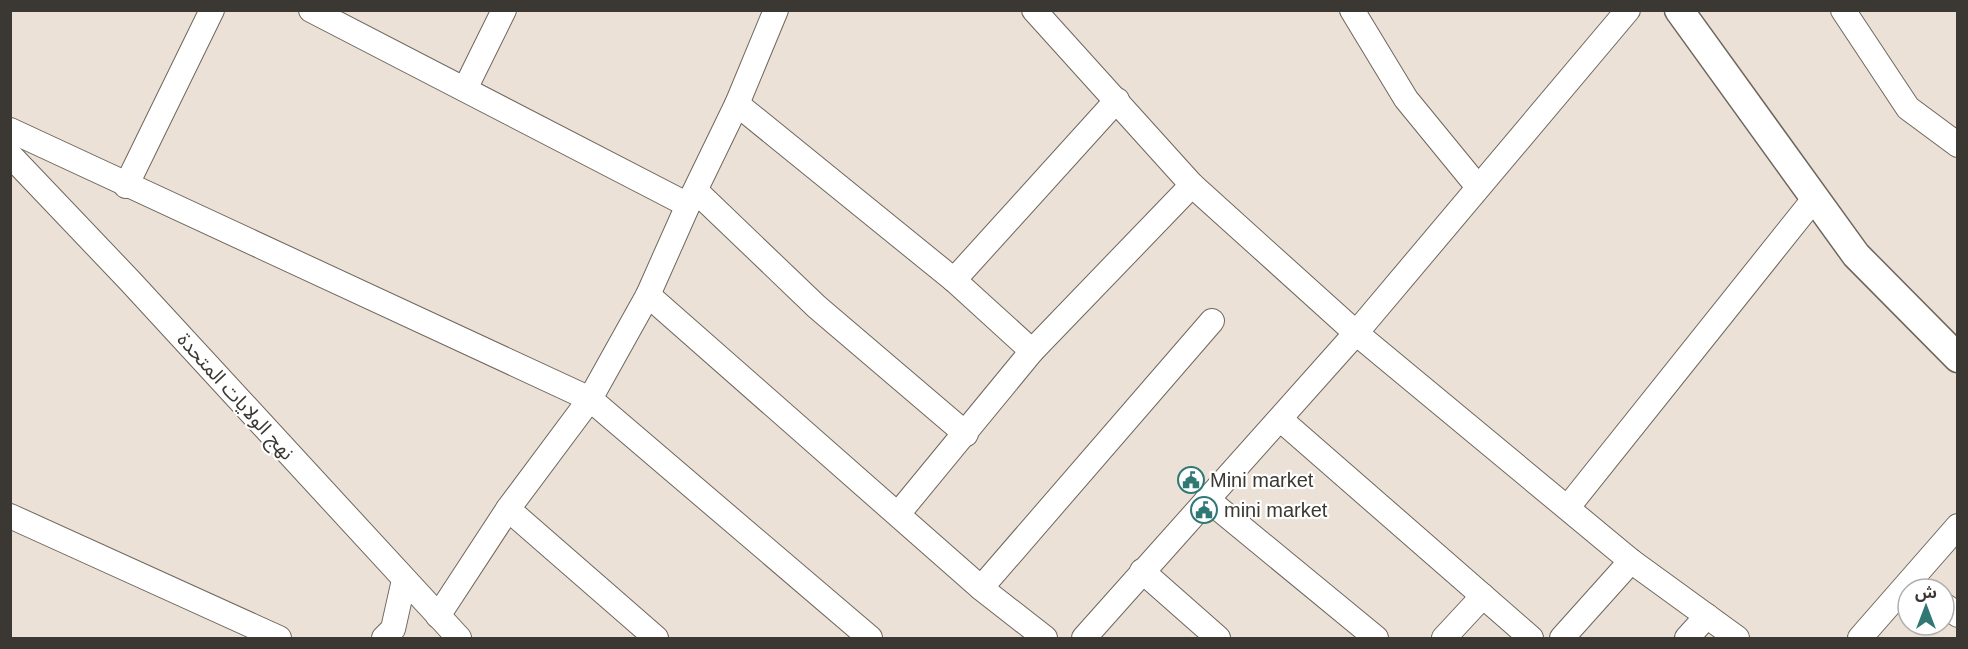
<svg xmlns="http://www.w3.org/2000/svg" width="1968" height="649" font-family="Helvetica,'Noto Sans Arabic',sans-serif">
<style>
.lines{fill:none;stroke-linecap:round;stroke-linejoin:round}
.minor-casing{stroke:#6f665d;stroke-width:26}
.tertiary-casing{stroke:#6f665d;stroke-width:31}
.minor{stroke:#fff;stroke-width:24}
.tertiary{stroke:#fff;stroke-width:28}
.labels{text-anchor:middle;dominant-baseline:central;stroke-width:4.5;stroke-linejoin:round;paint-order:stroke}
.street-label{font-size:20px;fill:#3b3732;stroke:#fff}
.poi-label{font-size:20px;fill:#3b3732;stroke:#fff;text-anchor:start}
</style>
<rect width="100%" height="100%" fill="#ebe1d6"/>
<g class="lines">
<defs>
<g id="minor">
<path d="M311,10L688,205"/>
<path d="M1034,10L1192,185L1356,333L1631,561L1737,638"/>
<path d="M1352,10L1406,99L1478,187"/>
<path d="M1843,10L1908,108L1958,145"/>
<path d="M465,89L504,10"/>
<path d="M737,104L954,280L1032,351"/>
<path d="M10,130L590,399L870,638"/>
<path d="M10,155L130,281L459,638"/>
<path d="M126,186L212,10"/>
<path d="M697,192L817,307L966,434"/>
<path d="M954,280L1117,100"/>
<path d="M648,295L981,588L1045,638"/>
<path d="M1280,419L1531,638"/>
<path d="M1207,499L1376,638"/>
<path d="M1568,507L1814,199"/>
<path d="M508,509L656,638"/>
<path d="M898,514L1032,351L1192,185"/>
<path d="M10,516L279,638"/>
<path d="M1142,571L1218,638"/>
<path d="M981,588L1212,321"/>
<path d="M1944,605L1958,615"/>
<path d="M438,616L508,509L590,399L648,295L688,205L737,104L776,10"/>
<path d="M384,638L393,629L404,580"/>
<path d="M1084,638L1356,333L1628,10"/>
<path d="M1444,638L1483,596"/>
<path d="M1562,638L1631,561"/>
<path d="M1687,638L1707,616"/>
<path d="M1860,638L1958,526"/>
</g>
<path id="tertiary" d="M1679,10L1856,255L1958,358"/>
</defs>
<use href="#minor" class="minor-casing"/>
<use href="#tertiary" class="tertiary-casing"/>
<use href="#minor" class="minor"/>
<use href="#tertiary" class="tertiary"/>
</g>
<defs>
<symbol id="civic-ring" viewBox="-11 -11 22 22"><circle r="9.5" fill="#fff" stroke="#2f7874" stroke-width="1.5"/><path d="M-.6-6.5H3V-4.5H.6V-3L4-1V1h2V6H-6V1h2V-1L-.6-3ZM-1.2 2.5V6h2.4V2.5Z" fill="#2f7874"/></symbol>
</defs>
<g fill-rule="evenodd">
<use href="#civic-ring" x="1176" y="465" width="30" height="30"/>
<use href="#civic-ring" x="1189" y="495" width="30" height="30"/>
</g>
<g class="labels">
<g class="street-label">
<text transform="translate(236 396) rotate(48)">نهج الولايات المتحدة</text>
</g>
<g class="poi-label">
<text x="1210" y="480">Mini market</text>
<text x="1224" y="510">mini market</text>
</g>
</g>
<rect width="1968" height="649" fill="none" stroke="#3b3732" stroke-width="24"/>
<g transform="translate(1926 607)"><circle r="28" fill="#ffffff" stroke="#b1afad" stroke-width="1.5"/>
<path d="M0-4.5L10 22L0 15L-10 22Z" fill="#2f7874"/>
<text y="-9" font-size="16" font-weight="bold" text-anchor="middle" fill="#3b3732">ش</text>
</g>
</svg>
